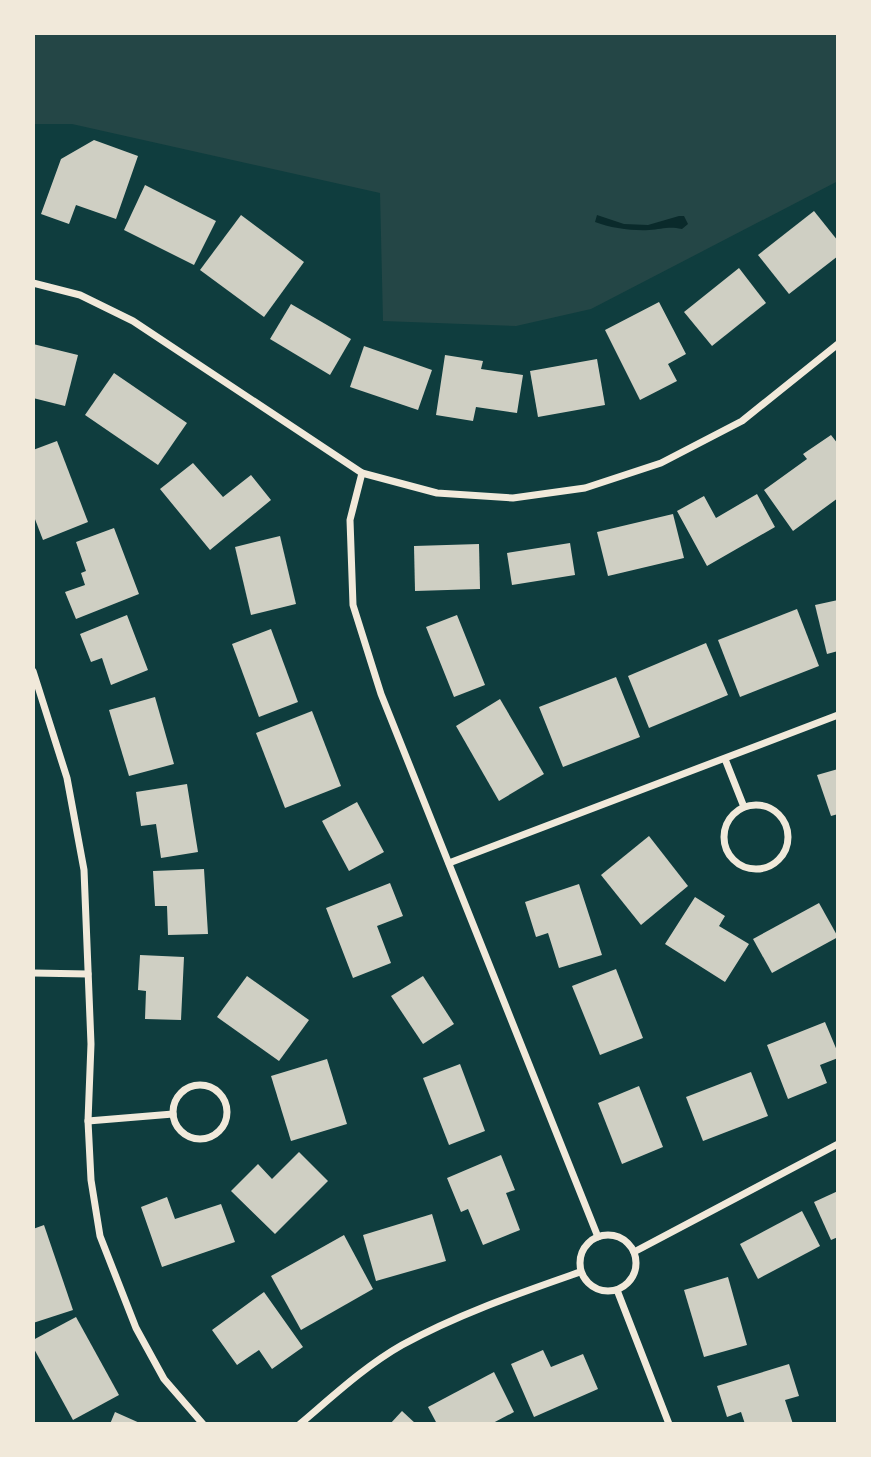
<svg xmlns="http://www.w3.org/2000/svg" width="871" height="1457" font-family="'Asap Condensed',sans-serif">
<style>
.green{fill:#244646}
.water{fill:#0a2a2b}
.building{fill:#cfcfc3}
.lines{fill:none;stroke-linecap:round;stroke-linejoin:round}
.minor{stroke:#f1e9da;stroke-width:7}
</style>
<rect width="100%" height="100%" fill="#0f3d3e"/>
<path class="green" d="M33,33H838V181L591,309L516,326L383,321L380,193L72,124H33Z"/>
<path class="water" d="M597,215L624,224L648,225L679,216H684L688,224L682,229C669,226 662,229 649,230C633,231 610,228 595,222Z"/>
<g class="building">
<path d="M94,140L138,156L116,219L76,205L69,224L41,214L61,159Z"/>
<path d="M145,185L216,221L194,265L124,230Z"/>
<path d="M814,211L838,241V256L789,294L758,255Z"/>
<path d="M241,215L304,262L264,317L200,270Z"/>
<path d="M739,268L766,303L712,346L684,312Z"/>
<path d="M659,302L686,354L668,364L677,381L640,400L605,330Z"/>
<path d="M291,304L351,339L330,375L270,339Z"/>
<path d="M33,344L78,355L65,406L33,398Z"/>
<path d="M364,346L432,370L418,410L350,387Z"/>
<path d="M445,355L483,361L481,369L523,375L517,413L476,407L473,421L436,415Z"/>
<path d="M597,359L605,405L538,417L530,371Z"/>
<path d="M114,373L187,423L158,465L85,415Z"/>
<path d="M831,435L838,444V498L793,531L764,490L807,459L803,454Z"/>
<path d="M57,441L88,522L43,540L33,514V450Z"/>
<path d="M193,463L223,497L251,475L271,500L210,550L160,489Z"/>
<path d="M757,494L775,527L707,566L677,511L704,496L716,518Z"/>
<path d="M673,514L684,558L608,576L597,532Z"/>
<path d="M114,528L139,594L76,619L65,592L85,585L81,573L86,571L76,542Z"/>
<path d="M280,536L296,604L251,615L235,547Z"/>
<path d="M570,543L575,575L512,585L507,553Z"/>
<path d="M479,544L480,589L415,591L414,546Z"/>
<path d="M838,600V651L827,654L815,605Z"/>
<path d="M797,609L819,666L740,697L718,640Z"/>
<path d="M127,615L148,670L111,685L102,658L91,662L80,634Z"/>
<path d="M457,615L485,685L454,697L426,627Z"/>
<path d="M271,629L298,702L259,717L232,644Z"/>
<path d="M706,643L728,695L649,728L628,676Z"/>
<path d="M616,677L640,737L563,767L539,707Z"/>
<path d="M155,697L174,764L129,776L109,710Z"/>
<path d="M500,699L544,774L499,801L456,726Z"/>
<path d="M312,711L341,786L285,808L256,733Z"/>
<path d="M838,769V814L831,816L817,775Z"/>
<path d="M187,784L198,852L161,858L156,824L141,826L136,792Z"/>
<path d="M357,802L384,852L349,871L322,821Z"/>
<path d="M649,836L688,886L641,925L601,875Z"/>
<path d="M204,869L208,934L168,935L167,906H155L153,871Z"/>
<path d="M390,883L403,916L377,926L391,963L353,978L326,908Z"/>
<path d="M579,884L602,955L559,968L548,933L536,937L525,902Z"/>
<path d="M695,897L725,916L719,926L749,944L725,982L665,944Z"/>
<path d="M819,903L838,937L772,973L753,939Z"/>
<path d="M140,955L184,957L181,1020L145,1019L146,991L138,990Z"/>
<path d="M616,969L643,1038L600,1055L572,986Z"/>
<path d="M247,976L309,1020L279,1061L217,1017Z"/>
<path d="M423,976L454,1024L423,1044L391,996Z"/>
<path d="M825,1022L838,1053V1058L820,1065L827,1083L788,1099L767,1045Z"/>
<path d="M327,1059L347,1124L291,1141L271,1076Z"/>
<path d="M460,1064L485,1131L449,1145L423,1078Z"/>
<path d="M751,1072L768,1116L703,1141L686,1097Z"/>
<path d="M639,1086L663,1147L622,1164L598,1103Z"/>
<path d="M299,1152L328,1181L275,1234L231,1191L258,1164L272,1179Z"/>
<path d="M501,1155L515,1190L506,1193L520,1230L483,1245L468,1209L461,1212L447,1178Z"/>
<path d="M838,1191V1237L831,1240L814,1202Z"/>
<path d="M167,1197L175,1219L221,1204L235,1242L162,1267L141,1207Z"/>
<path d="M802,1211L820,1246L758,1279L740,1244Z"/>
<path d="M432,1214L446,1261L376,1281L363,1235Z"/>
<path d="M44,1225L73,1310L33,1323V1229Z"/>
<path d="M344,1235L373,1289L301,1330L271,1276Z"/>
<path d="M728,1277L747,1345L704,1357L684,1290Z"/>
<path d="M264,1292L303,1347L272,1369L259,1350L237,1365L212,1330Z"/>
<path d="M76,1317L119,1395L73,1420L33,1347V1340Z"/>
<path d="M543,1350L551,1367L583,1354L598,1389L534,1417L511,1364Z"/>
<path d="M789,1364L799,1396L785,1400L793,1424H745L741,1412L727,1417L717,1386Z"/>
<path d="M494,1372L514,1412L491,1424H437L428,1407Z"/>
<path d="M402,1411L416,1424H390Z"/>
<path d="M115,1412L142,1424H110Z"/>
</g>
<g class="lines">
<g class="minor">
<path d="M33,283L80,295L133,321L362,473L437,493L513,498L585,488L661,463L742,421L838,344"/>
<path d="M362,473L350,520L353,605L381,694L598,1237"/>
<path d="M33,671L67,778L84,870L91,1044L88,1121L91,1180L100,1236L136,1328L164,1379L203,1424"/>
<path d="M725,759L744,807"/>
<circle cx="756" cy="837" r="32"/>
<path d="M449,863L838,715"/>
<path d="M33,973L88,974"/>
<circle cx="200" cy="1112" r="27"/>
<path d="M88,1121L173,1114"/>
<circle cx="608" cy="1263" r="28"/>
<path d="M634,1252L838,1144"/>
<path d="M617,1290L669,1424"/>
<path d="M300,1424C332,1397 365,1366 402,1345C458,1314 520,1293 580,1272"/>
</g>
</g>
<rect width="871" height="1457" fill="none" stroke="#f1e9da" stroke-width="70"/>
</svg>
